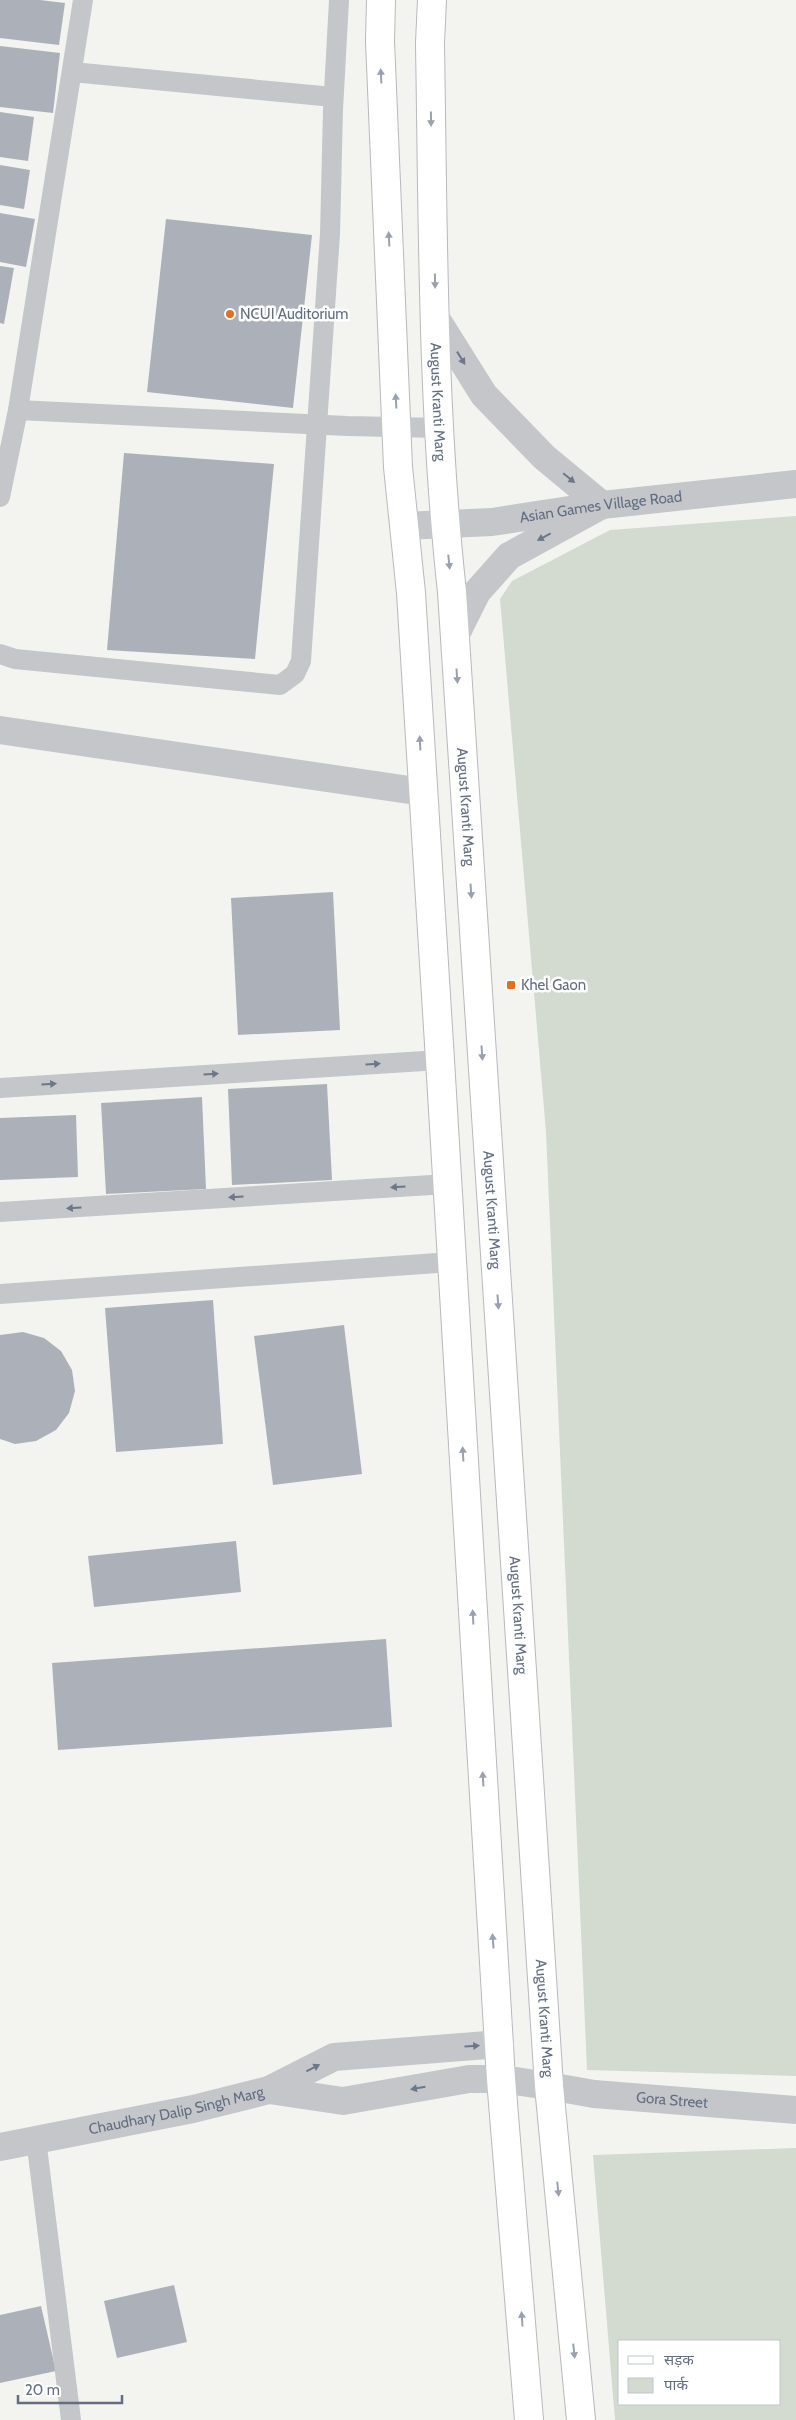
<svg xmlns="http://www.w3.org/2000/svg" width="796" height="2420" font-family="Cabin,'Noto Sans Devanagari',sans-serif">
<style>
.green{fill:#d3dbd1;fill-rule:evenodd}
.building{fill:#acb1b9}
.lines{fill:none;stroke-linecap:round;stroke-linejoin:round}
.secondary-casing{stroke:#b6b9be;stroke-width:30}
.service{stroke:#c4c6ca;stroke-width:20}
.minor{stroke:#c4c6ca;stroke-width:28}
.tertiary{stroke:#c4c6ca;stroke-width:28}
.secondary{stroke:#fff;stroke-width:28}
.oneway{fill:#99a1ae}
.oneway2{fill:#6c7789}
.poi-dot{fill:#e66f1e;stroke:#fff;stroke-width:2}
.labels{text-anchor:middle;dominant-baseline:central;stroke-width:5;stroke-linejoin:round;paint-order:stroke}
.poi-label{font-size:15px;fill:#626e82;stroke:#fff;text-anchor:start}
.street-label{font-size:15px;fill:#626e82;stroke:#fff}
</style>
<rect width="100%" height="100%" fill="#f3f4f0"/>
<g class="green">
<path d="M796,516V2076L587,2070L546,1132L500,599L512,581L610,530Z"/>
<path d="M796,2148V2420H615L593,2155ZM780,2341V2404H620V2341Z"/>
</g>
<g class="building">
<path d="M0,0H40L65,3L59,45L0,38Z"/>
<path d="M0,46L60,53L53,113L0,107Z"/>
<path d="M0,112L34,117L28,161L0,157Z"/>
<path d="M0,165L30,170L24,209L0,205Z"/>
<path d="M0,213L35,219L26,267L0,262Z"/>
<path d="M166,219L312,235L293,408L147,392Z"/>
<path d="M0,266L14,268L4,324L0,323Z"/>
<path d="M124,453L274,464L255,659L107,650Z"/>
<path d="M333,892L340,1030L238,1035L231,898Z"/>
<path d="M327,1084L332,1180L232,1185L228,1089Z"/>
<path d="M202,1097L206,1189L106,1194L101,1103Z"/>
<path d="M76,1115L78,1177L0,1180V1118Z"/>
<path d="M213,1300L223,1444L116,1452L105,1308Z"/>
<path d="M344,1325L362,1474L273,1485L254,1336Z"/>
<path d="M23,1332L44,1338L61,1351L72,1370L75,1391L69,1413L56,1430L36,1441L15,1444L0,1439V1335Z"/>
<path d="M236,1541L241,1592L94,1607L88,1556Z"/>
<path d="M386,1639L392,1727L58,1750L52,1663Z"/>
<path d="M174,2285L187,2342L117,2358L104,2301Z"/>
<path d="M41,2306L56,2371L0,2383V2315Z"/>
</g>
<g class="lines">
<defs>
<g id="secondary">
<path d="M381,0L380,41L398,467L411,593L440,1060L501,2079L529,2420"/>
<path id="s4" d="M432,0L430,43C433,226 432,410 452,592L549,2086L581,2420"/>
</g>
</defs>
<use href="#secondary" class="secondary-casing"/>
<g class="service">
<path d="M72,72L333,97"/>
<path d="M18,410L347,426L440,428"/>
<path d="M0,497L18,410L83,0"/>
<path d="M0,654L15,659L280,685L295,674L301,661L330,234L333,110L339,0"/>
<path d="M0,1088L440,1060"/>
<path d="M0,1212L447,1184"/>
<path d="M0,1294L451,1262"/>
<path d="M36,2139L71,2420"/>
</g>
<g class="minor">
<path d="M435,317L484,395L544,457L602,505L509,556L477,592L455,636"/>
<path id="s1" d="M404,526L492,522L602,505L796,484"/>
<path d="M0,730L423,792"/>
<path id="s2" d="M549,2086L594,2094L796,2110"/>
</g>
<g class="tertiary">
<path d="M269,2090L334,2057L500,2044"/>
<path id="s3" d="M0,2147L193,2109L269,2090L343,2101L469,2079H501L549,2086"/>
</g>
<use href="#secondary" class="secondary"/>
</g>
<defs><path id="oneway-solid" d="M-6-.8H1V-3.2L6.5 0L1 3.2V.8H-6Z" transform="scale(1.25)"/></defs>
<g class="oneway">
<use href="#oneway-solid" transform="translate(381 76) rotate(-93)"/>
<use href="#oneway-solid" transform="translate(431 119) rotate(89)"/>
<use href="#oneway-solid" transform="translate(389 239) rotate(-93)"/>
<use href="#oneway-solid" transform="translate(435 281) rotate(89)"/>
<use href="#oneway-solid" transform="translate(396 401) rotate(-93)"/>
<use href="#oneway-solid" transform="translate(449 562) rotate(84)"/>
<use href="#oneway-solid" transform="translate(457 676) rotate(86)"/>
<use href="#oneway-solid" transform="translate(420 743) rotate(-93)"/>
<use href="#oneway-solid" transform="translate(471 891) rotate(86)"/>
<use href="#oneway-solid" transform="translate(482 1053) rotate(86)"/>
<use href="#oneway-solid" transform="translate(498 1302) rotate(86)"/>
<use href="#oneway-solid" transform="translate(463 1454) rotate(-93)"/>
<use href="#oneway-solid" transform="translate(473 1617) rotate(-93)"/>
<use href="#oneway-solid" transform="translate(483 1779) rotate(-93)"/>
<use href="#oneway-solid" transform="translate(493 1941) rotate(-94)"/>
<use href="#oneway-solid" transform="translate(558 2189) rotate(84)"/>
<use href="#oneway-solid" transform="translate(522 2319) rotate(-94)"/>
<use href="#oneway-solid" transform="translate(574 2351) rotate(84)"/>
</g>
<g class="oneway2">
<use href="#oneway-solid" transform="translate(461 358) rotate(58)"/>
<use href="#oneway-solid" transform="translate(569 478) rotate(39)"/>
<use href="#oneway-solid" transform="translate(544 537) rotate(152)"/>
<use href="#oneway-solid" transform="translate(373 1064) rotate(-4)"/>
<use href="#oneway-solid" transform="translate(211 1074) rotate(-4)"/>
<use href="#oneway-solid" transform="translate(49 1084) rotate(-4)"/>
<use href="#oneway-solid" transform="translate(398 1187) rotate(176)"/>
<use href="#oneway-solid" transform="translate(236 1197) rotate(176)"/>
<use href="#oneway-solid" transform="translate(74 1208) rotate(176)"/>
<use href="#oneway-solid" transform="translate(472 2046) rotate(-4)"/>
<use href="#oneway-solid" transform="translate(313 2068) rotate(-27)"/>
<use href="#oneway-solid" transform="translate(418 2088) rotate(170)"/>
</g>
<g class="poi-dot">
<circle cx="230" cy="314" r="5"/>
<rect x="506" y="980" width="10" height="10" rx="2.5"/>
</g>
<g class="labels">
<g class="poi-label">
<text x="240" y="314">NCUI Auditorium</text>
<text x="521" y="985">Khel Gaon</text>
</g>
<g class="street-label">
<text stroke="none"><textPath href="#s4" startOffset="402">August Kranti Marg</textPath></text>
<text stroke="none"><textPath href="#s1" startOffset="198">Asian Games Village Road</textPath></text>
<text stroke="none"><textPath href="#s4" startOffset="808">August Kranti Marg</textPath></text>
<text stroke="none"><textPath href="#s4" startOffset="1212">August Kranti Marg</textPath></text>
<text stroke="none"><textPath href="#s4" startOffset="1618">August Kranti Marg</textPath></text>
<text stroke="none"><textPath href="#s4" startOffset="2022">August Kranti Marg</textPath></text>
<text stroke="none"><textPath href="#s2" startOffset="124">Gora Street</textPath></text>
<text stroke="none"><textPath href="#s3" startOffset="180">Chaudhary Dalip Singh Marg</textPath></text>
</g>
</g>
<rect x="618" y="2340" width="162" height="65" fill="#ffffff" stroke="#c0c5cd"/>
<rect x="628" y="2356" width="25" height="8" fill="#ffffff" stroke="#c0c5cd"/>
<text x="664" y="2365" font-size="15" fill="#626e82">सड़क</text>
<rect x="628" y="2378" width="25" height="15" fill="#d3dbd1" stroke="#c0c5cd"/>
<text x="664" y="2390" font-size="15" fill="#626e82">पार्क</text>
<path d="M18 2395v8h104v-8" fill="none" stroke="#626e82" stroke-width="2.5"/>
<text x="25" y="2395" font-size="15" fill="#626e82" stroke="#ffffff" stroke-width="4" paint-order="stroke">20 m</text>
</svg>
